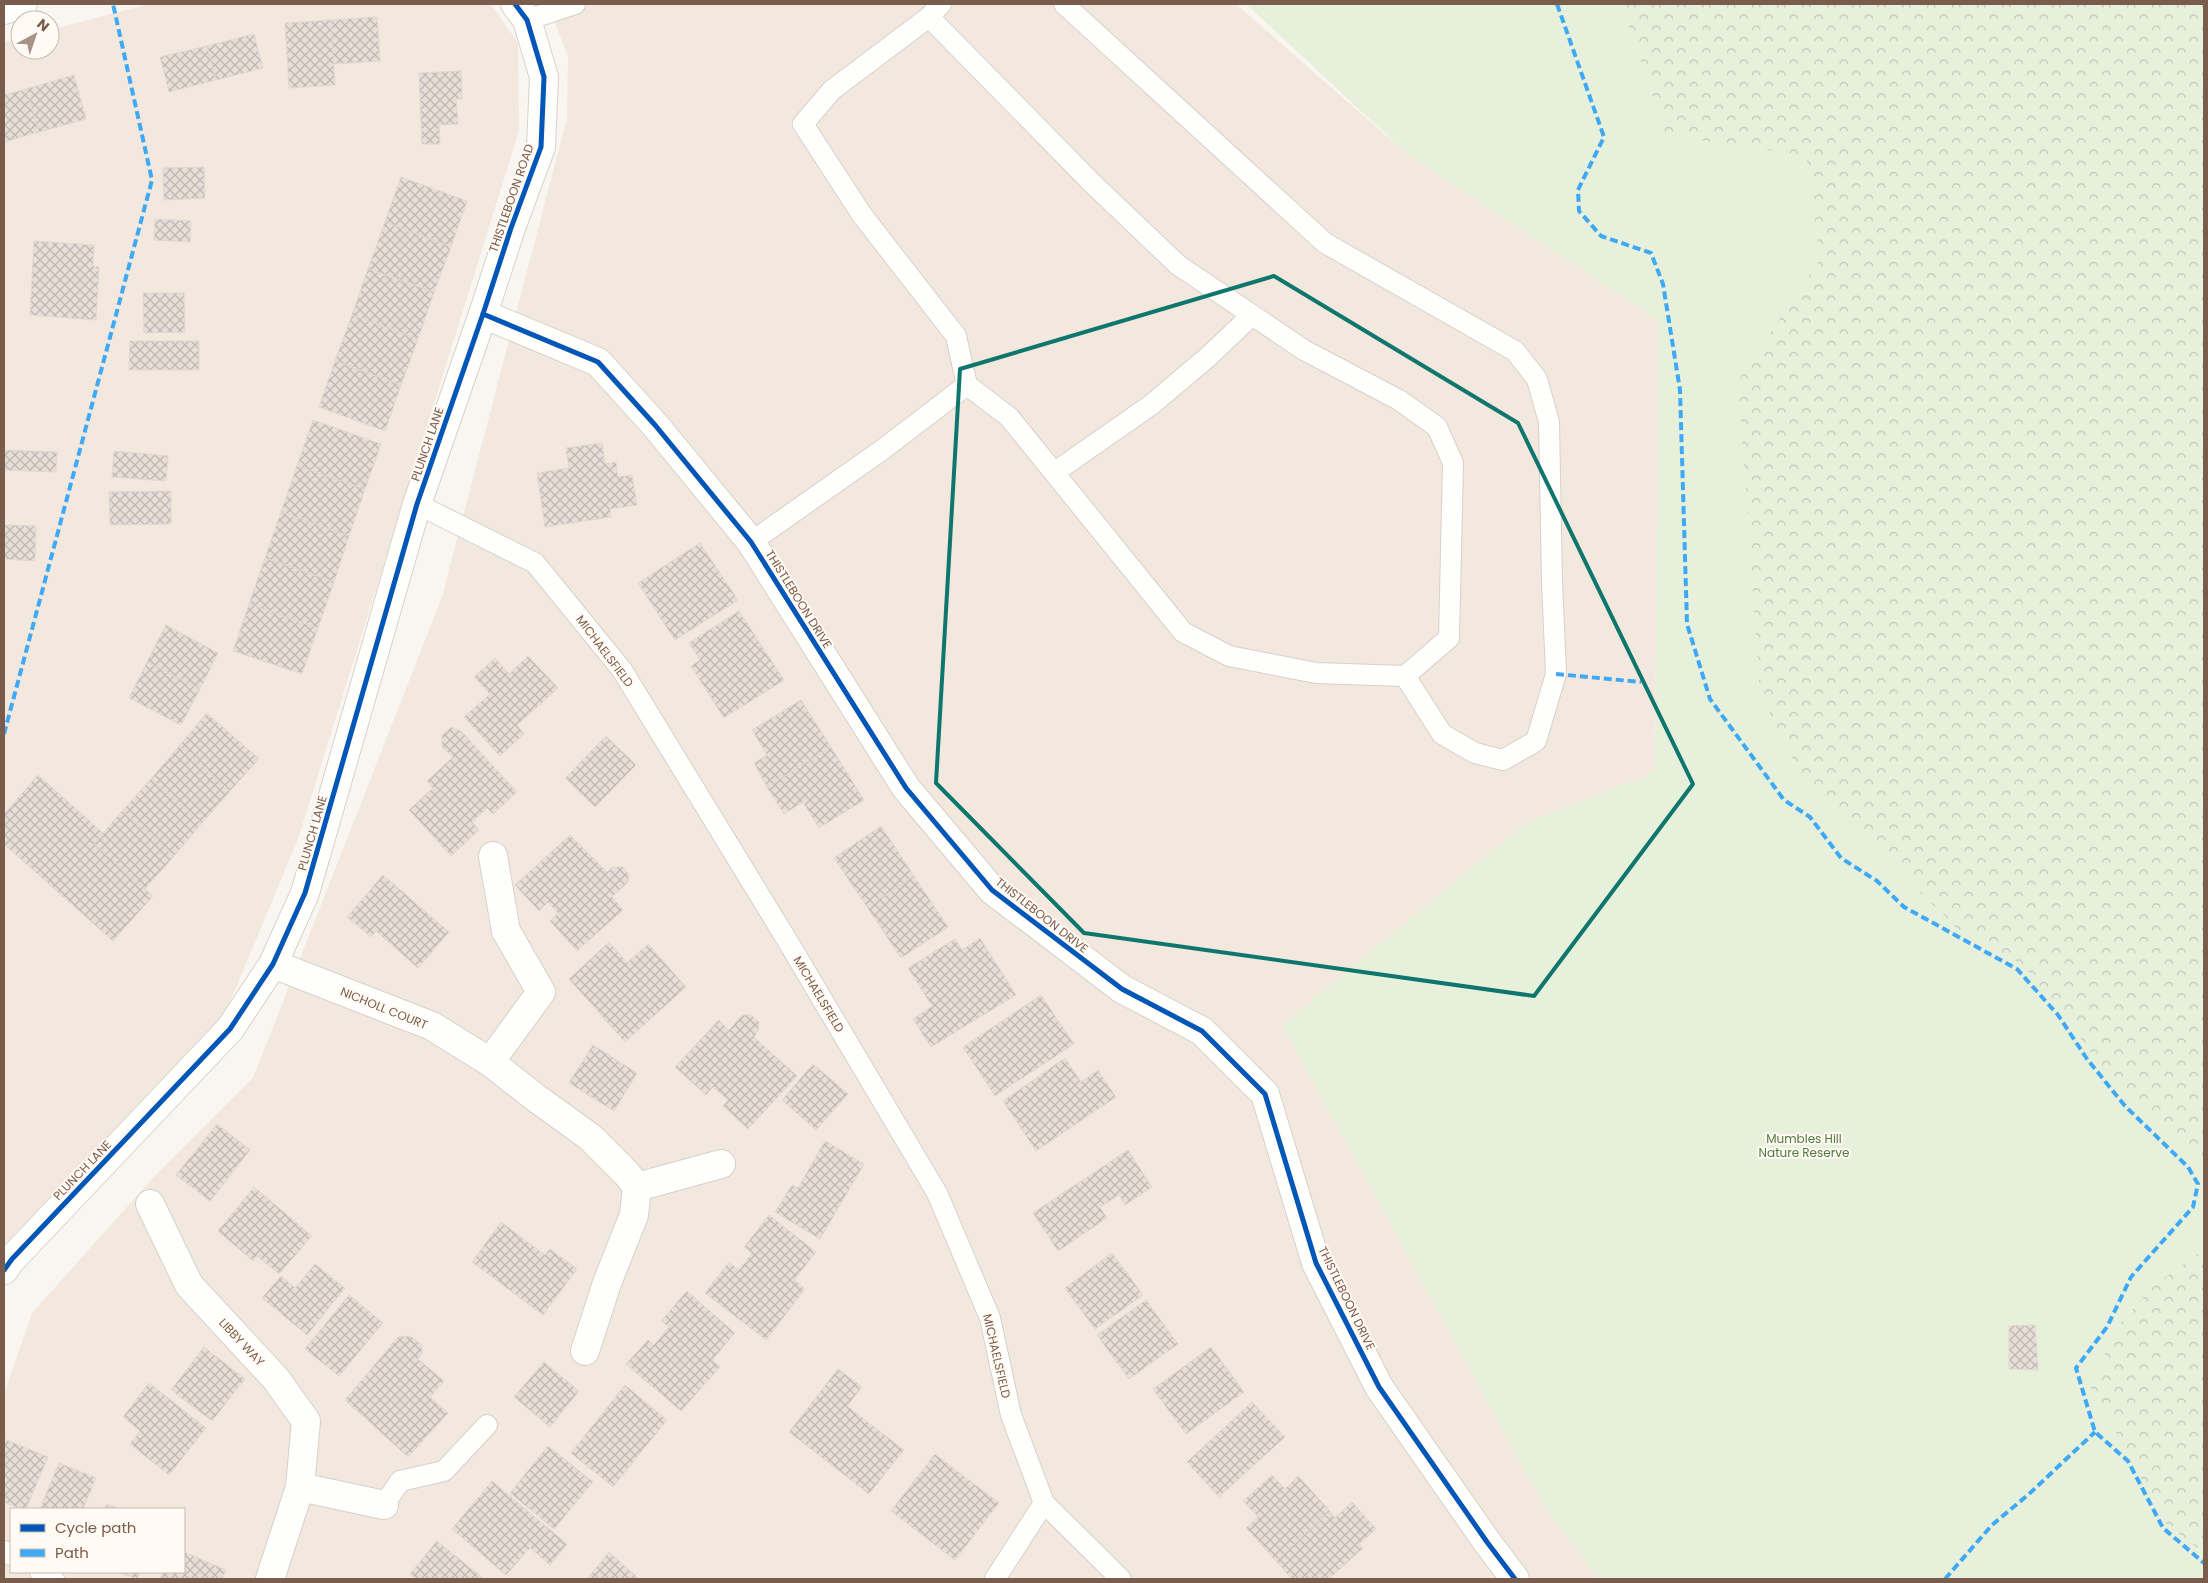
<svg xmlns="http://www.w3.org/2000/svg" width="2208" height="1583" font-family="Poppins,sans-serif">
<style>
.residential{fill:#f2e8de;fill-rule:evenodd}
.green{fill:#e7f0db}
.forest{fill:url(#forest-crowns)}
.building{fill:url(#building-cross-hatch);stroke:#e2d8d2}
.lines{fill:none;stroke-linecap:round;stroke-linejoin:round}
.lane-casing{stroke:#d7d1cb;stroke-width:22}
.street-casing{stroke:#d7d1cb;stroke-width:30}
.secondary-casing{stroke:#d9d2cb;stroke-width:30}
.lane{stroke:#fefefd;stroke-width:20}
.street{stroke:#fefefd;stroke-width:28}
.secondary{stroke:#fefefd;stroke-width:28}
.quiet{stroke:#3fa9f5;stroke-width:4;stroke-dasharray:8 4;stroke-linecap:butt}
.cycleway-casing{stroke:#fffaf3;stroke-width:8}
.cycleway{stroke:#0057b8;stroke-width:5}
.marked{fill:none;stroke:#0f766e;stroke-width:4;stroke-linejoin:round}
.labels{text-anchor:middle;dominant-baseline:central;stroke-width:4;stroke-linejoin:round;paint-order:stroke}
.street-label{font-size:12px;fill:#7a5c4d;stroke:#fffaf3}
.park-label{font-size:12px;fill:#537a41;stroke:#fffaf3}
</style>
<defs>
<pattern id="forest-crowns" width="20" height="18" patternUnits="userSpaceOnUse" patternTransform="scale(1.25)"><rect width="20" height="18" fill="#e7f0db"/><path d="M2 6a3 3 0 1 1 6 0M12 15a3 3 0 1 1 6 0" fill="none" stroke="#c0c6b4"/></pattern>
<pattern id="building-cross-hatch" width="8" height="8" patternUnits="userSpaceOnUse" patternTransform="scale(1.25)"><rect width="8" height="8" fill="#e6ded7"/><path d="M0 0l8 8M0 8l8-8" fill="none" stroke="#bfb7b1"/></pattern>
</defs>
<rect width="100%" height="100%" fill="#f9f5f0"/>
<g class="residential">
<path d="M149,4H491L518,43L519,131L298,839L223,1019L10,1239L4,1248V42L20,38V50H50V30Z"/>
<path d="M548,4H1236L1407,154L1658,320L1655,773L1524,824L1283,1025L1547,1511L1600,1579H4V1394L32,1313L152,1179L253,1078L442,597L567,118L568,57ZM11,1509H184V1572H11Z"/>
</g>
<path class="green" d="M1246,4H2204V1579H1600L1547,1511L1282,1025L1524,824L1655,772L1658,320L1407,154Z"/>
<g class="forest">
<path d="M1621,4H2204V1167L2198,1154L2129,1101L2023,965L1962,933L1803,779L1760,693L1738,381L1820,259L1806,156L1666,135Z"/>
<path d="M2204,1250V1553L2167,1525L2091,1388L2115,1330L2153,1286Z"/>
</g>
<g class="building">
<path d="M377,17L380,61L333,64L331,20Z"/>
<path d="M331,20L335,85L289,88L285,23Z"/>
<path d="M254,34L263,68L216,80L207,46Z"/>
<path d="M207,46L216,80L169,92L160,57Z"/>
<path d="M461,71L462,99H456L458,124L439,125L440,144H422L419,73Z"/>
<path d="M74,75L86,119L39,132L26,89Z"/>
<path d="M26,89L39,132L4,142V95Z"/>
<path d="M204,167L205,198L164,200L163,168Z"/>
<path d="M401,177L467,201L451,247L385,222Z"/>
<path d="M155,219L191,221L190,242L154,240Z"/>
<path d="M385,222L451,247L434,292L368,269Z"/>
<path d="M34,241L94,245L93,266L99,267L96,320L30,315Z"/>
<path d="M368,269L434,292L418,339L352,315Z"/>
<path d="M143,293H184L185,332L144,333Z"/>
<path d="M352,315L418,339L401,385L335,361Z"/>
<path d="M130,341H199V370H129Z"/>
<path d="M335,361L401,385L385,431L319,407Z"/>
<path d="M313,420L381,444L365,489L297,466Z"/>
<path d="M602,443L605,464L616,462L618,477L632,475L637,505L610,509L611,517L545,527L537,473L569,468L566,448Z"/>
<path d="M4,450L57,452L56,472L4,470Z"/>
<path d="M114,451L168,456L166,481L112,477Z"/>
<path d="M297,466L365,489L349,536L281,512Z"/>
<path d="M171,491V524L110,525L109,492Z"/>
<path d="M281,512L349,536L334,582L265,558Z"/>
<path d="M4,525L36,526L35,561L4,559Z"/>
<path d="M700,543L738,600L675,640L638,583Z"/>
<path d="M265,558L334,582L318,628L249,604Z"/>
<path d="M249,604L318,628L302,674L233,651Z"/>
<path d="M739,611L784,680L724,718L691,666L700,660L689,643Z"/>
<path d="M166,625L218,653L200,689L147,662Z"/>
<path d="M528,656L558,688L517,725L524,734L500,756L464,717L490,694L474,677L495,658L509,674Z"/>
<path d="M147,662L200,689L181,725L129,698Z"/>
<path d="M801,700L831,747L767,787L754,763L767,755L752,730Z"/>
<path d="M207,713L259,759L230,791L179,746Z"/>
<path d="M451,727L461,731L517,792L493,814L487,808L472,822L479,830L451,856L409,810L433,788L427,781L453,757L442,747V735Z"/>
<path d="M606,736L636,765L595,807L565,778Z"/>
<path d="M179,746L230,791L202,823L151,779Z"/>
<path d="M831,747L864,800L819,828L803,802L784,814L767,787Z"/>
<path d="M38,775L103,833L94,844L153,896L113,941L4,844V814Z"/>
<path d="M151,779L202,823L174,856L122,811Z"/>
<path d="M122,811L174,856L145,889L94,844Z"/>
<path d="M881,826L914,876L867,907L834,858Z"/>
<path d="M570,835L607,872L613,867H623L629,875L628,882L612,897L623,910L577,951L550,921L558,913L548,902L539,911L515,885Z"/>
<path d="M383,875L449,932L418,968L376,931L371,937L347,917Z"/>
<path d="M914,876L948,927L901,958L867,907Z"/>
<path d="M980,938L1016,995L931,1047L913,1019L932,1006L908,968L955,939L962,950Z"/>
<path d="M609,942L627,963L648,944L686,987L625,1042L569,979Z"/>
<path d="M1041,995L1074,1044L995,1096L963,1047Z"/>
<path d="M742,1015H751L759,1022L758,1031L754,1037L797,1076L748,1129L723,1106L728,1100L713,1087L706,1095L675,1067L719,1020L729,1030Z"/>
<path d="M593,1045L637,1073L614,1111L569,1083Z"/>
<path d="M1065,1058L1081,1082L1098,1070L1116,1097L1036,1151L1003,1101Z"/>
<path d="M813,1064L848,1094L816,1130L782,1100Z"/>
<path d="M217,1124L250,1150L210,1201L176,1175Z"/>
<path d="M825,1141L864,1164L820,1239L775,1212L792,1185L798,1188Z"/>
<path d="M1128,1150L1152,1187L1125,1205L1119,1195L1100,1207L1107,1218L1058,1251L1033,1213Z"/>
<path d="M254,1187L312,1236L279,1274L257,1256L253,1261L218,1231Z"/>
<path d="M769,1215L816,1252L794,1280L805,1289L766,1340L705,1293L729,1262L739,1270L752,1253L744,1247Z"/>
<path d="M501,1222L545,1255L550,1249L577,1269L543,1315L472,1262Z"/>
<path d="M1112,1253L1143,1295L1095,1329L1065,1288Z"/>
<path d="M315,1264L345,1288L307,1335L262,1298L281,1276L295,1288Z"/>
<path d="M687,1291L735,1333L712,1360L720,1367L681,1411L626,1364L648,1340L654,1345L669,1327L661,1321Z"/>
<path d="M349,1295L383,1323L339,1376L305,1349Z"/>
<path d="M1146,1300L1178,1344L1129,1379L1097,1335Z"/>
<path d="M2035,1325L2038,1370L2009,1369V1326Z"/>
<path d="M410,1336L421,1344L422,1353L418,1359L444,1381L430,1397L448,1413L408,1457L345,1400L398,1337Z"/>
<path d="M204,1347L245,1379L212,1421L171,1390Z"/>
<path d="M1211,1347L1244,1392L1186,1434L1153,1389Z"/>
<path d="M544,1362L579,1391L550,1427L514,1397Z"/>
<path d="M838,1369L862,1387L847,1406L904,1450L869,1494L789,1432Z"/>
<path d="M149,1383L206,1428L169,1475L130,1444L140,1431L123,1417Z"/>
<path d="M625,1385L667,1420L613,1487L571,1453Z"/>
<path d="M1252,1402L1285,1437L1219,1497L1187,1462Z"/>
<path d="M4,1439L48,1457L26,1509H21L4,1502Z"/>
<path d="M548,1446L593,1482L554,1529L510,1493Z"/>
<path d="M935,1454L999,1503L955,1560L891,1511Z"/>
<path d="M59,1463L96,1478L83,1509H40Z"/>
<path d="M1272,1475L1285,1489L1298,1476L1330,1511L1276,1561L1246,1528L1258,1517L1243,1501Z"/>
<path d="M492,1481L567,1544L550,1565L530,1548L506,1575L452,1529Z"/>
<path d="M1352,1502L1376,1529L1359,1544L1363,1548L1329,1579H1292L1276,1561L1330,1511L1335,1518Z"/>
<path d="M107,1504L120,1509H104Z"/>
<path d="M437,1541L484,1579H416L410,1574Z"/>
<path d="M184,1552L226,1570L222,1579H160L163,1572H184Z"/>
<path d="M609,1552L639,1579H587Z"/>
<path d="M118,1572H141L137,1579Z"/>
</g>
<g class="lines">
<defs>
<g id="lane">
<path d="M1064,4L1325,243L1515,351L1537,379L1549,422L1552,582L1556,674L1536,741L1503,760L1475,753L1442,734L1405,676"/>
<path d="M929,17L1093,184L1178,265L1304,350L1399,400L1437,427L1453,463L1449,638L1405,676L1316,673L1229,656L1183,632L1009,417L967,385L956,336L862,215L803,124L832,90L929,17L941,4"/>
<path d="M527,20L575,4"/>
<path d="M1055,472L1151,405L1209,356L1252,315"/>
<path d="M417,504L535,563L622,670L787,940L937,1193L990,1318L1011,1415L1044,1503L995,1579"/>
<path d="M751,542L882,450L967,385"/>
<path d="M1044,1503L1121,1579"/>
<path d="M384,1505L400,1481L444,1471L487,1425"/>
<path d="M4,1551L11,1555"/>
<path d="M40,1572L54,1579"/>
</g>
<g id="street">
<path d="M483,314L598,362L655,425L751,542L906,788L992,890L1122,989L1202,1031L1265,1094L1316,1263L1379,1387L1487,1542L1515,1579"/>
<path d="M273,964L432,1026L490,1062L536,1098L590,1137L627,1174L637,1187L634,1215L607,1283L585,1351"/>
<path d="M490,1062L541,992L506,931L493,856"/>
<path d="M637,1187L721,1164"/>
<path d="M150,1204L189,1285L276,1379L306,1421L300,1487L270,1579"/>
<path d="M300,1487L384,1505"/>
</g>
<g id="secondary">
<path d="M4,10L23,4"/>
<path d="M4,1270L12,1259L230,1029L273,964L305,893L417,504L483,314L511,228L541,147L544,77L527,20L515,4"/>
</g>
</defs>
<use href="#lane" class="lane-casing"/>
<use href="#street" class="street-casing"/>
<use href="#secondary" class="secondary-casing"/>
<use href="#lane" class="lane"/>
<use href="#street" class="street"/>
<use href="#secondary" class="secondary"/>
<g class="quiet">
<path d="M1557,4L1604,137L1578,190L1579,211L1601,236L1651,253L1663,284L1680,390L1687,624L1710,699L1784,800L1810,817L1841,858L1877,881L1904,907L2017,969L2058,1015L2087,1059L2125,1106L2188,1167L2198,1184L2193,1207L2131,1277L2107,1327L2076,1368L2095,1432L2128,1461L2163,1528L2204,1563"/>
<path d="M1556,674L1641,682"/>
<path d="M4,734L152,180L113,4"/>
<path d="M1945,1579L1992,1525L2029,1494L2095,1432"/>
</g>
<defs>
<g id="cycleway">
<path d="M483,314L598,362L655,425L751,542L906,788L992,890L1122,989L1202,1031L1265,1094L1316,1263L1379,1387L1487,1542L1515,1579"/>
<path d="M4,1270L12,1259L230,1029L273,964L305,893L417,504L483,314L511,228L541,147L544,77L527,20L515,4"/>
</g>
</defs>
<use href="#cycleway" class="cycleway-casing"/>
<use href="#cycleway" class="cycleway"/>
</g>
<path class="marked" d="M1274,276L1518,423L1693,784L1534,996L1084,933L936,783L960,369Z"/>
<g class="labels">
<g class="street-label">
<text transform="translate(511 198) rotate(-71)">THISTLEBOON ROAD</text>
<text transform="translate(427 444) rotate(-71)">PLUNCH LANE</text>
<text transform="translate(799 599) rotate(58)">THISTLEBOON DRIVE</text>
<text transform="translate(605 651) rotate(53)">MICHAELSFIELD</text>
<text transform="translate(312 833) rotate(-74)">PLUNCH LANE</text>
<text transform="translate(1042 915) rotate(38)">THISTLEBOON DRIVE</text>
<text transform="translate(819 994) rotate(59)">MICHAELSFIELD</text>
<text transform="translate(384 1008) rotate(22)">NICHOLL COURT</text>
<text transform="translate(82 1170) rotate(-46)">PLUNCH LANE</text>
<text transform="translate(1347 1298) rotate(64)">THISTLEBOON DRIVE</text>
<text transform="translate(242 1342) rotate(47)">LIBBY WAY</text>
<text transform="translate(997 1356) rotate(77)">MICHAELSFIELD</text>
</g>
<g class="park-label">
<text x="1804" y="1138">Mumbles Hill<tspan x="1804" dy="14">Nature Reserve</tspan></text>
</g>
</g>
<rect width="2208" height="1583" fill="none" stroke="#7a5c4d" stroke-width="10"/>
<rect x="10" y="1508" width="175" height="65" fill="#fffaf3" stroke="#cabbb1"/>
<rect x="20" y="1524" width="25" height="8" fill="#0057b8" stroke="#cabbb1"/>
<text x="55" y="1533" font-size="15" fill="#7a5c4d">Cycle path</text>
<rect x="20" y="1549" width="25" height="8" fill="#3fa9f5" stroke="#cabbb1"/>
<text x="55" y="1558" font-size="15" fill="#7a5c4d">Path</text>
<g transform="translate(35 35) rotate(40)"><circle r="24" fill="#fffaf3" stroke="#cabbb1"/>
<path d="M0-4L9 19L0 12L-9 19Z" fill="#a69286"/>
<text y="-8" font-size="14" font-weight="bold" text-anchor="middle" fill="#7a5c4d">N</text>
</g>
</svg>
